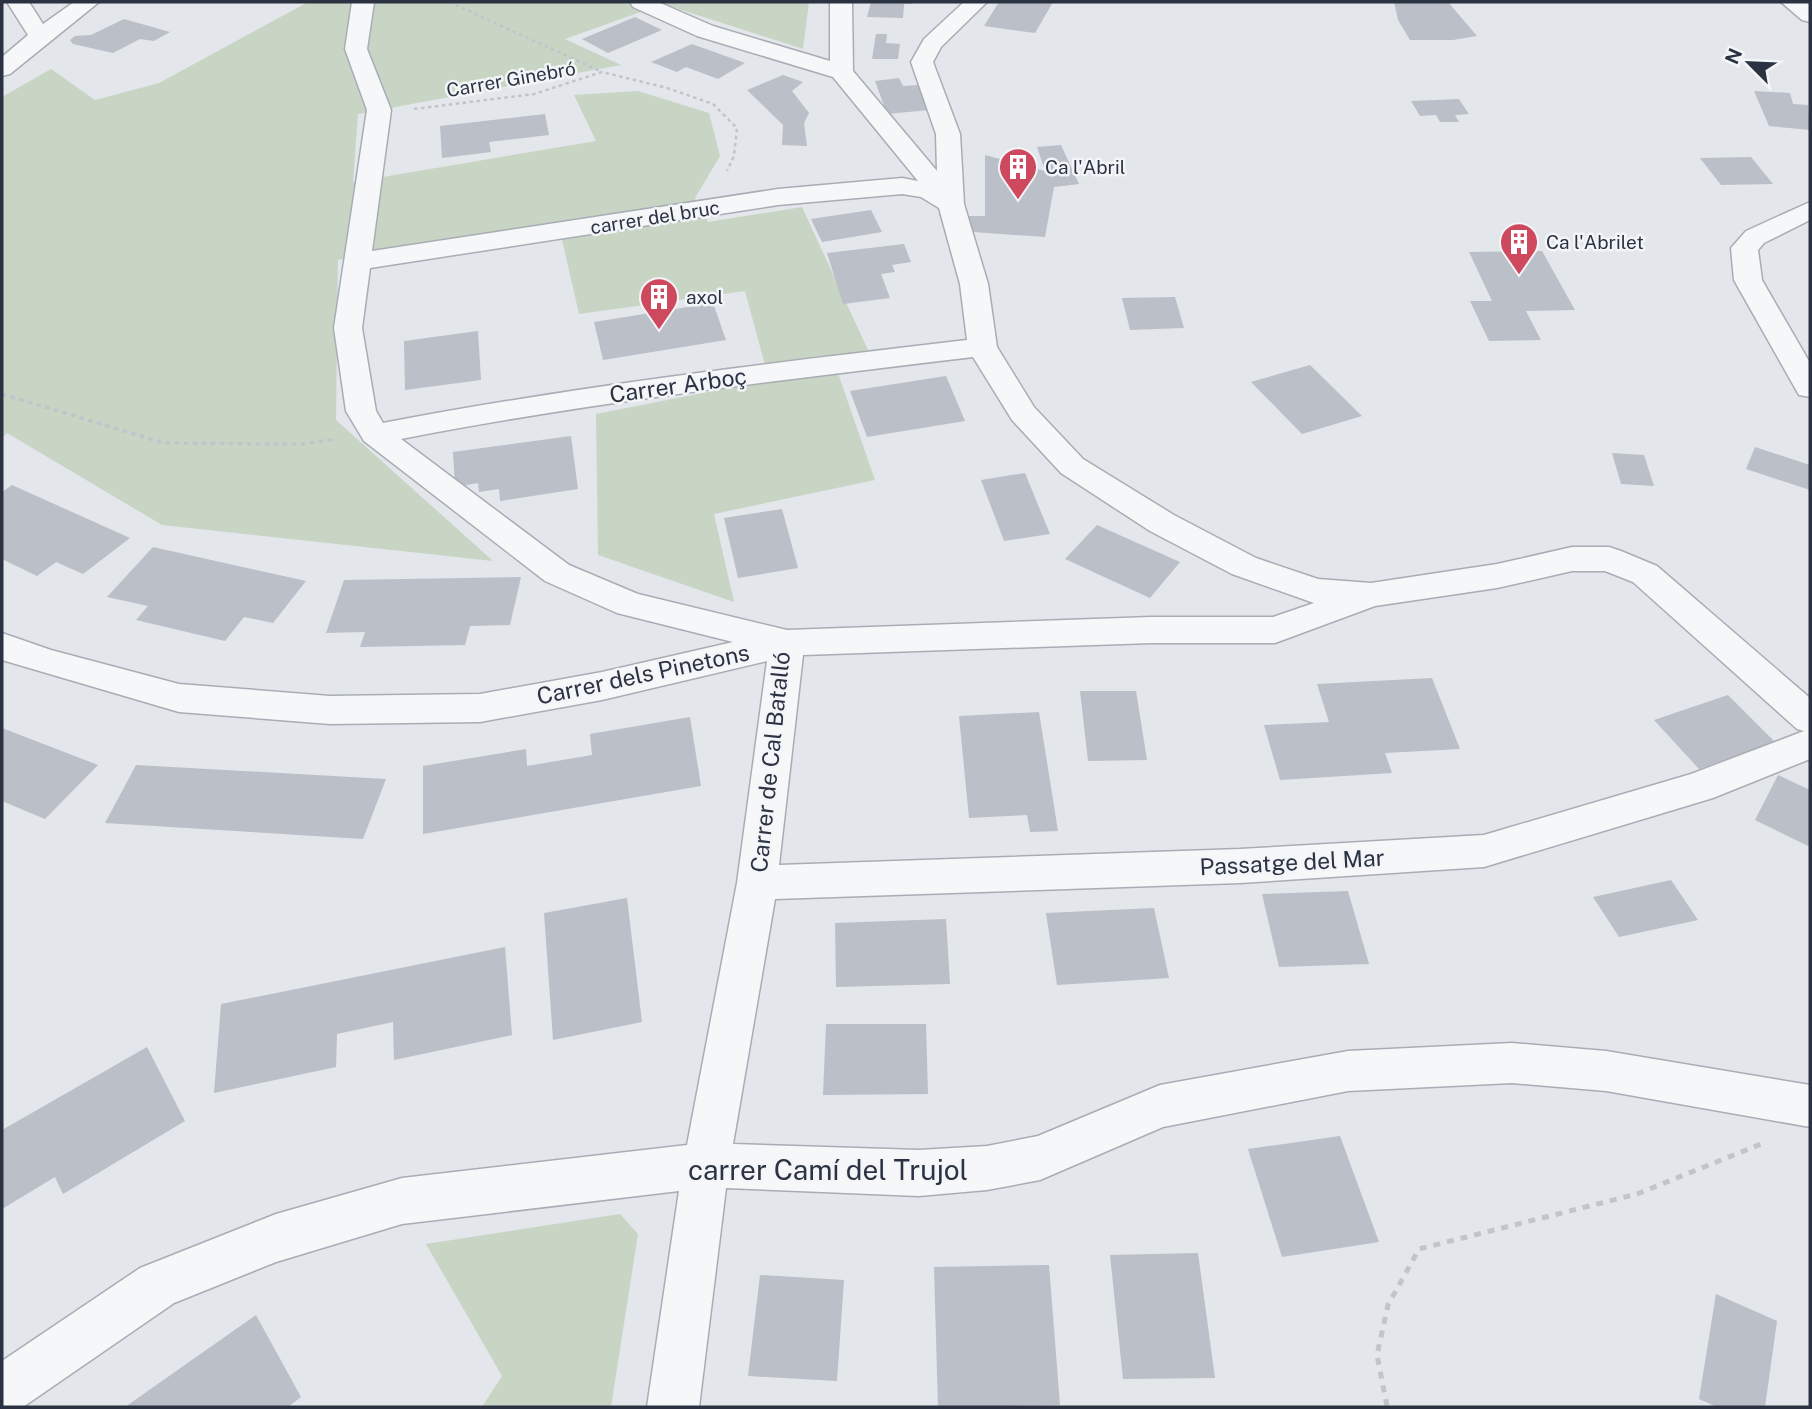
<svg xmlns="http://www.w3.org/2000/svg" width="1812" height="1409" font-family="'Public Sans',sans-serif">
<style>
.green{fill:#c8d5c4}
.building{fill:#babfc8}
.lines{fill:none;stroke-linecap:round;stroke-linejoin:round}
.street-casing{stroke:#a8adb5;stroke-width:3}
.path-far2{stroke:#c1c4ca;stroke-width:2.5;stroke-dasharray:3.5 3.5;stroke-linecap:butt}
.path-far1{stroke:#c1c4ca;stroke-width:3.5;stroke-dasharray:4.5 4.5;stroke-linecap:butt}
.path{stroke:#c1c4ca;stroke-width:5;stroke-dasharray:7 7;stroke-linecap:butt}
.street{fill:#f6f7f9;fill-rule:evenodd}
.labels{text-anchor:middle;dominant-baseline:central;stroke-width:5;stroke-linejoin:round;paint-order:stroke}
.far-street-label{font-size:19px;fill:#2b3343;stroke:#f3f5f8}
.far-poi-label{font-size:19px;fill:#2b3343;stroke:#f3f5f8;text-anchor:start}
.street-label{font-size:23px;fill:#2b3343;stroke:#f3f5f8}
.near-street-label{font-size:28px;fill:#2b3343;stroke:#f3f5f8}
</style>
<rect width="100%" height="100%" fill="#e3e6eb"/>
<g class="green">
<path d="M308,2H809L803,49L663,4L565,39L621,65L358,114L353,182L596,141L574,95L638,91L709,113L720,156L695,198L708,222L802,207L868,350L832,356L875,480L714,514L734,602L598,555L596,414L769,380L745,291L579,314L558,222L338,260L336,420L493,561L162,525L7,433L2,438V97L51,69L95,100L159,83Z"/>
<path d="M620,1214L638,1234L611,1407H482L502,1376L426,1244Z"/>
</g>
<g class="building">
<path d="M871,2H912V4H904L903,18L867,17Z"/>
<path d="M999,2H1053L1035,33L984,26Z"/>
<path d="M1394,2H1448L1477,36L1453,40H1410L1398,20Z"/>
<path d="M635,17L662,30L608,53L582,39Z"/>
<path d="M124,19L170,32L154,41L140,39L113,53L73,44L70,40L75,36L91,35Z"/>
<path d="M876,34H887L886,43L900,44L898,59H872Z"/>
<path d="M692,44L745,63L718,79L686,67L677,72L651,62Z"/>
<path d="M783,75L803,82L792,91L809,113L804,123L807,146L782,145L783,125L747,90Z"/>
<path d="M899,78L903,86L919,85L929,110L887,114L875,81Z"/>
<path d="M1754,91L1790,93L1793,104L1808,105L1810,130L1769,126Z"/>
<path d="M1459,99L1469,114L1455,115L1459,122H1440L1436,115L1420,116L1411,101Z"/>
<path d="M545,114L549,135L489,142L491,152L442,158L440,126Z"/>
<path d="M1061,145L1079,184L1054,187L1045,237L973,232L965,216H985V155L1045,171L1037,147Z"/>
<path d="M1751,157L1773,184L1721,185L1700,158Z"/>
<path d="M871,210L882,232L822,242L811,219Z"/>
<path d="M904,244L911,262L892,265L895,272L881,274L890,298L843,304L827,253Z"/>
<path d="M1542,251L1575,310L1526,311L1541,340L1489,341L1470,301H1492L1469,252Z"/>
<path d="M1175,297L1184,328L1130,330L1122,298Z"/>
<path d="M713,303L726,340L603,360L594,322Z"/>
<path d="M478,331L481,380L405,390L404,341Z"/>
<path d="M1310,365L1362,416L1302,434L1251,382Z"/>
<path d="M946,376L965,421L867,437L850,391Z"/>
<path d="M571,436L578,489L500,501L499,489L479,492L478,483L455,487L453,452Z"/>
<path d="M1755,447L1810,465V490L1746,469Z"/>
<path d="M1612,453L1644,455L1654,486L1621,484Z"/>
<path d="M1025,473L1050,534L1004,541L981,480Z"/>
<path d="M12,485L130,538L83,574L56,562L37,576L2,559V492Z"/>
<path d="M782,509L798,568L738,578L724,518Z"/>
<path d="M1097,525L1180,562L1150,598L1065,559Z"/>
<path d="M153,547L306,581L273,623L244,617L225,641L136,620L148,606L107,597Z"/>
<path d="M521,577L510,625L470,626L465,645L360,647L365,632L326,633L344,580Z"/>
<path d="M1432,678L1460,749L1385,753L1392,773L1280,780L1264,725L1329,722L1317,684Z"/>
<path d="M1080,691H1136L1147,760L1088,761Z"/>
<path d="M1728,695L1775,742L1699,769L1654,720Z"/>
<path d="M1039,712L1058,831L1030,832L1027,815L969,818L959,716Z"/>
<path d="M690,717L701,786L423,834V766L526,749L527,766L592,755L590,734Z"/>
<path d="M2,728L98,765L45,819L2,801Z"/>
<path d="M136,765L386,779L363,839L105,823Z"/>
<path d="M1778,775L1810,790V847L1755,820Z"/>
<path d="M1671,880L1698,920L1619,937L1593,897Z"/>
<path d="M1348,891L1369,964L1279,967L1262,894Z"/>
<path d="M627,898L642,1022L553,1040L544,913Z"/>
<path d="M1154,908L1169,978L1057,985L1046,913Z"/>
<path d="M946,919L950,984L836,987L835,923Z"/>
<path d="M505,947L512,1035L394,1060L393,1022L337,1034L336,1067L214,1093L221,1004Z"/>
<path d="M826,1024H926L928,1094L823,1095Z"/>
<path d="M147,1047L185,1121L63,1194L55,1177L2,1209V1130Z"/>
<path d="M1340,1136L1379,1242L1282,1257L1248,1149Z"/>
<path d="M1198,1253L1215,1378L1123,1379L1110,1255Z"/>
<path d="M1049,1265L1060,1405L938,1407L934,1267Z"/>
<path d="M760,1275L844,1280L837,1381L748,1376Z"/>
<path d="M1716,1294L1777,1321L1765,1407H1717L1699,1399Z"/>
<path d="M256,1315L301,1397L288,1407H125Z"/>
</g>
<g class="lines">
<defs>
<g id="street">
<path d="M7,2H29L43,24L74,2H99L10,74L2,76V57L28,35Z"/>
<path d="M352,2H374L367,49L391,110L372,251L778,189L902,178L918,181L833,77L697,36L633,7L630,2H658L713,26L830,61V2H852L853,71L937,171L936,134L911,62L924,39L964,2H987L941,47L933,62L960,134L964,204L988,284L997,347L1034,407L1083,459L1174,515L1256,558L1318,579L1371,583L1497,564L1572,547H1609L1621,551L1657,566L1810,698V759L1713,798L1484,867L1240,883L775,899L733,1144L919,1150L987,1146L1038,1136L1160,1085L1348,1051L1512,1043L1606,1051L1810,1085V1127L1606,1091L1512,1083L1348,1091L1163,1127L1040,1180L987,1190L919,1196L726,1188L699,1407H647L679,1191L402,1224L276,1262L174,1303L23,1407H2V1361L140,1268L276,1214L402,1178L687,1145L737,883L767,661L602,700L480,722L330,724L179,712L2,660V633L51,650L179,684L330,696L480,694L602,672L733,642L617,613L545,581L364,441L346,411L334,328L367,110L345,49ZM902,194L921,197L939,208L960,284L967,340C772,363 576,386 383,423L376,411L362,328L370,268L778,205ZM973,357L1012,420L1061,473L1150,531L1232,574L1314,603L1273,617H1151L787,630L638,594L569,565L401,439C590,402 782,380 973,357ZM1572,571H1605L1633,582L1797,729L1804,731L1691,774L1484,835L1240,849L779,865L803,655L1151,643H1275L1375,606L1497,588Z"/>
<path d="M1781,2H1806L1810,5V22L1802,20Z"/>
<path d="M1810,202V220L1764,243L1758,250L1762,280L1810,363V397L1799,395L1795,388L1734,280L1731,248L1746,231Z"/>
</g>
</defs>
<use href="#street" class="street-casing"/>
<g class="path-far2">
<path d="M449,2L602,72"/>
<path d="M414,109L534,94L602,72L667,88L713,104L737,128L734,156L727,171"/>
</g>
<path class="path-far1" d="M2,394L164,443L303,444L336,439"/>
<path class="path" d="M1387,1406L1377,1355L1388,1305L1419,1249L1637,1194L1761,1144"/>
<use href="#street" class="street"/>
</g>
<defs>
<symbol id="building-pin" viewBox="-11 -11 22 30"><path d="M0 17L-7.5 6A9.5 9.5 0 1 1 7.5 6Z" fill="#ce495d" stroke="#f3f5f8"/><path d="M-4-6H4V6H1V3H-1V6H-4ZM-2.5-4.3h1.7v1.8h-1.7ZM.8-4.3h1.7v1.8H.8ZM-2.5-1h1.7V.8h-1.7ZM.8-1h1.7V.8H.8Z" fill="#fff"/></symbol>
</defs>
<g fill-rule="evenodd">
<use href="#building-pin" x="996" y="145" width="44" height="60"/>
<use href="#building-pin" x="1497" y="220" width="44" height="60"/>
<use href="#building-pin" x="637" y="275" width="44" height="60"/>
</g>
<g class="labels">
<g class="far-street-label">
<text transform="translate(511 79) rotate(-10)">Carrer Ginebró</text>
<text transform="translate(655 217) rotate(-9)">carrer del bruc</text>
</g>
<g class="far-poi-label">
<text x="1045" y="167">Ca l'Abril</text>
<text x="1546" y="242">Ca l'Abrilet</text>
<text x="686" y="297">axol</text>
</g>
<g class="street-label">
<text transform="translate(678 385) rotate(-8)">Carrer Arboç</text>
<text transform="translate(643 674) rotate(-12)">Carrer dels Pinetons</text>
<text transform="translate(770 762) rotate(-84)">Carrer de Cal Batalló</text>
<text transform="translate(1292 862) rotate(-3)">Passatge del Mar</text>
</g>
<g class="near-street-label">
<text x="828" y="1169">carrer Camí del Trujol</text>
</g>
</g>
<rect width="1812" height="1409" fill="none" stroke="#2b3343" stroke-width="7"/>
<g transform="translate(1749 63) rotate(294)" stroke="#f3f5f8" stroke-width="5" paint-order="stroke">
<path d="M0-5L12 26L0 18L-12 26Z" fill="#2b3343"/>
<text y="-10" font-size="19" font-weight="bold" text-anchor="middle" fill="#2b3343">N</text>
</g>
</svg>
